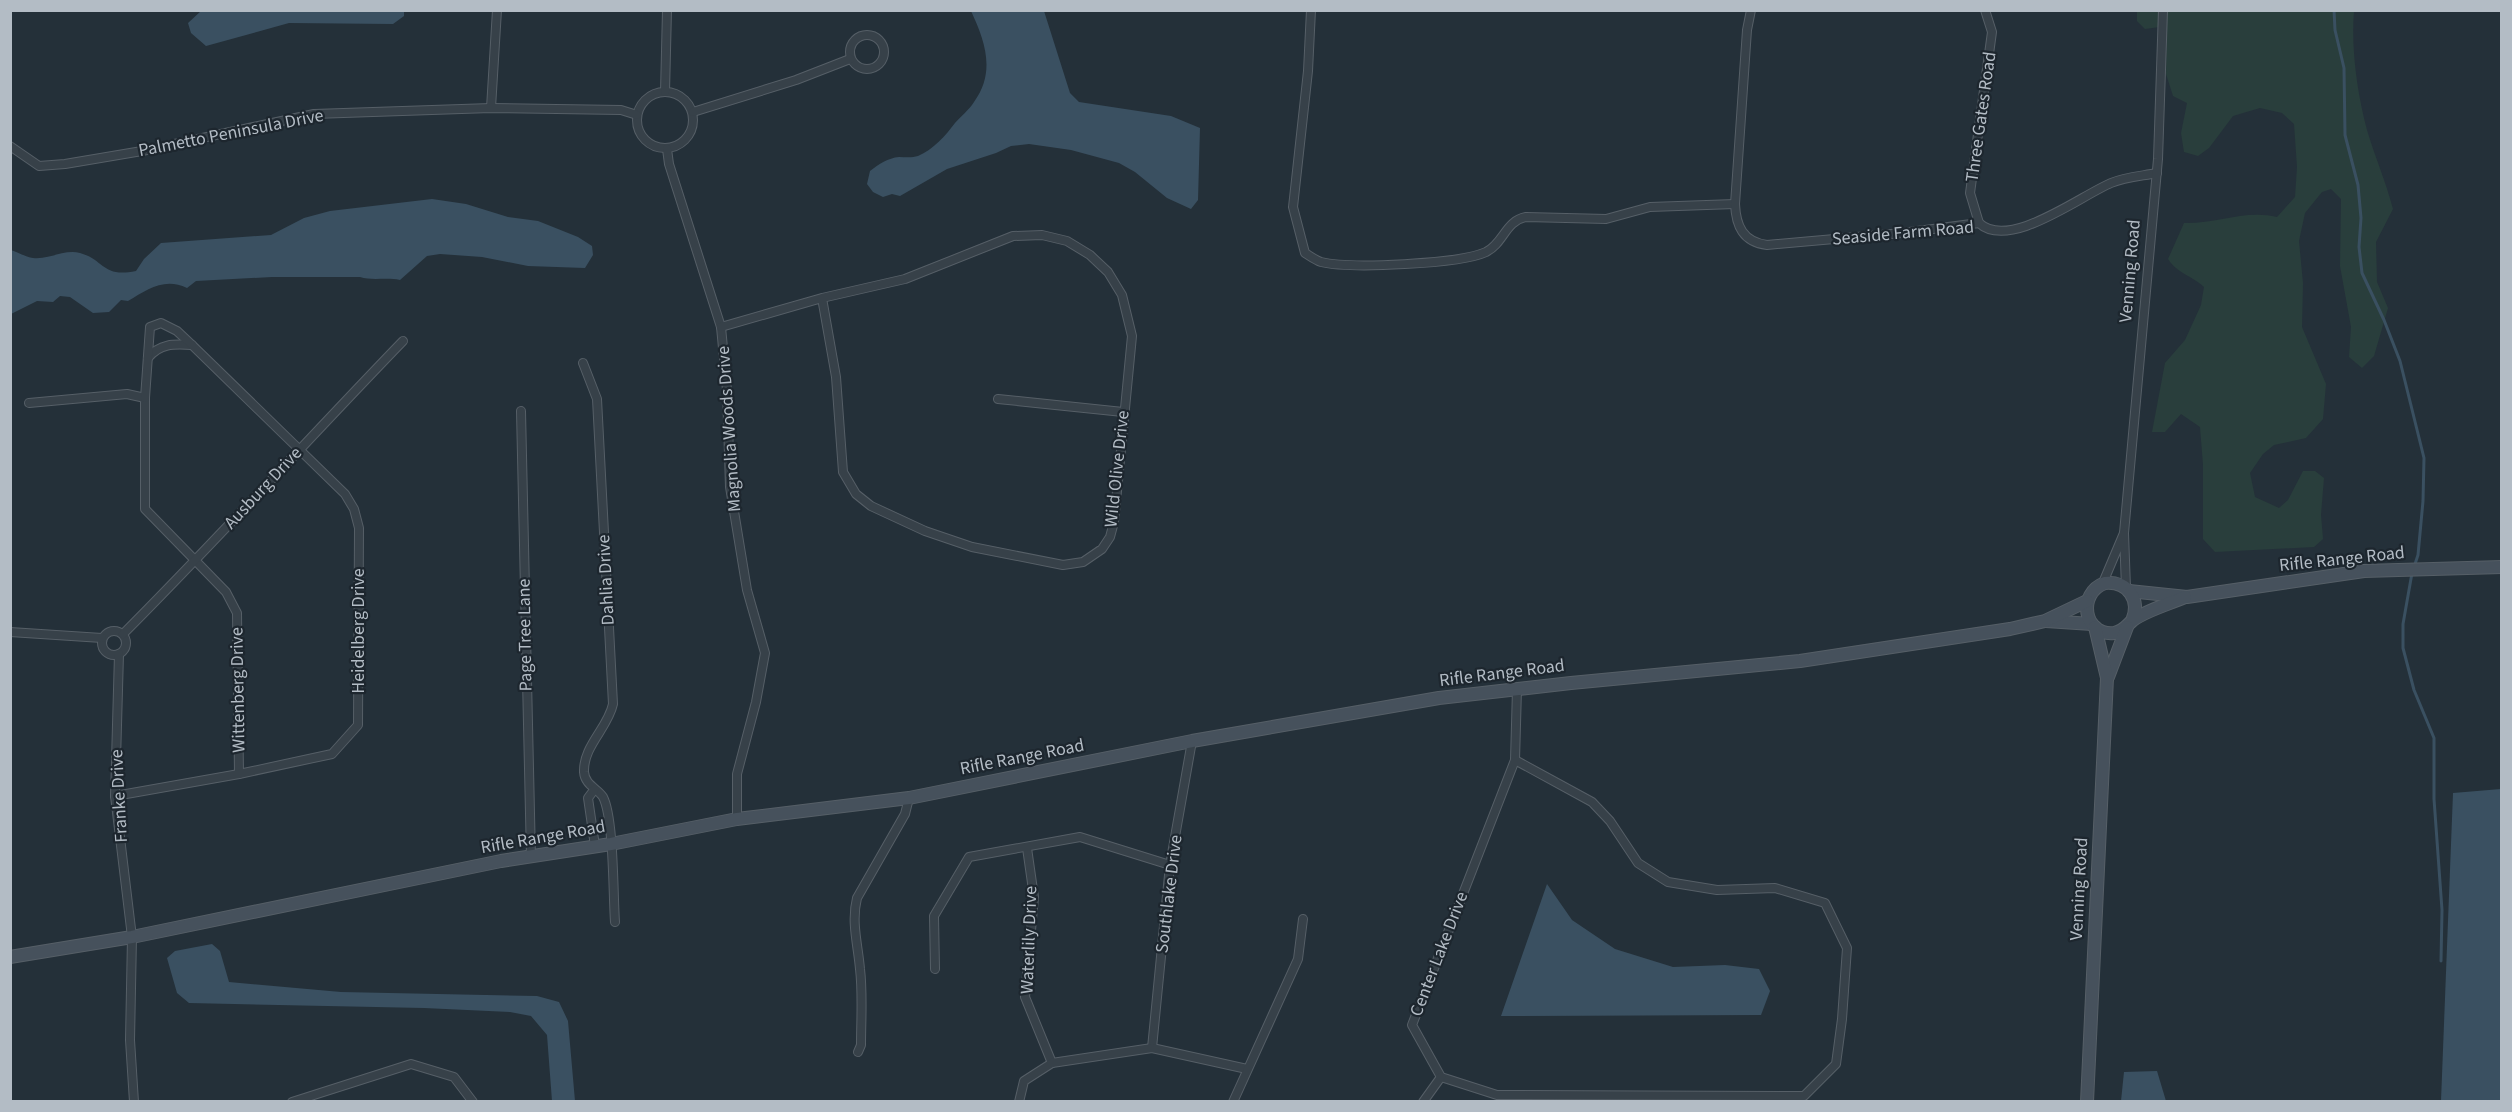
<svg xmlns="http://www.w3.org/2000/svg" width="2512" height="1112" font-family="'Source Sans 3',sans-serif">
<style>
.green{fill:#293e3c}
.water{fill:#3a5061}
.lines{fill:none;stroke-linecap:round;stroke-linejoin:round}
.stream{stroke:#3a5061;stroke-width:3}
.street-casing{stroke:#565f67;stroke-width:10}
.secondary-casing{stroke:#565f67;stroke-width:14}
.street{stroke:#374149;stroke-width:8}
.secondary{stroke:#46515c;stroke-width:12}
.labels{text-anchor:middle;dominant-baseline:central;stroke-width:4.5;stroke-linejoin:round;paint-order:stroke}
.street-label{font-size:18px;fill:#b3bcc5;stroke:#1d262e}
</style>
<rect width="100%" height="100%" fill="#243039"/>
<path class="green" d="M2137,11H2354C2351,49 2357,92 2367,130C2375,157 2386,182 2393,209L2376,242L2377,282L2388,308L2374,356L2362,368L2349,357L2351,327L2340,266L2341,199L2331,189L2322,192L2305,213L2299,241L2303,283L2302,327L2326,384L2323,419L2306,438L2274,445L2263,454L2250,473L2255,497L2279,508L2288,500L2303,471H2315L2324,478L2321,515L2323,539L2314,547L2215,552L2203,539V465L2200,427L2181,414L2165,432H2152L2165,363L2185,340L2201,305L2204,287C2191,275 2178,274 2168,259L2184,223C2216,224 2246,209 2277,217L2295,197L2297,167L2294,124L2282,113L2260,108L2233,116L2209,148L2198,156L2184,152L2181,133L2187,103L2173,96L2166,74L2167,26L2145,29L2137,21Z"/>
<g class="water">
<path d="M201,11L404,10V16L393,24L289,23L206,46L191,33L188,23Z"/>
<path d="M971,11H1044L1070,93L1079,102L1171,116L1200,128L1198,200L1191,209L1167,198L1135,172L1119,163L1071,150L1029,144L1011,146L996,153L947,169L900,196L892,194L883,197L873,192L867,184L870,171C879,164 888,158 899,157C905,157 912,158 918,156C933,150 946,135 955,123C961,116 969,110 974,102C996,72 985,41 971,11Z"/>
<path d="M432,199L466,204L508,217L538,221L578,237L592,246L593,255L585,268L528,266L482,257L440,254L427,256L400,280C387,277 372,281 360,277H272L196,281L187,288C164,277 147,290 128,301L121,300L109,312L93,313L70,297L60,296L53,302L37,301L11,314V250C17,252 26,257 33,258C48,260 64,249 80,253C105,260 102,278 136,271L144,259L161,243L271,235L304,218L330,211Z"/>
<path d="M2501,789V1101H2441L2453,793Z"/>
<path d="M1547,884L1572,920L1615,949L1673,967L1725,965L1759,969L1770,991L1761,1015L1501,1016Z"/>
<path d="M212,944L220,951L229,982L341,992L537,996L559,1002L568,1021L575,1101H552L547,1035L531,1016L510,1012L424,1008L189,1003L177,993L167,958L175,951Z"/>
<path d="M2157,1071L2166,1101H2121L2124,1072Z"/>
</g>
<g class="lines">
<g class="stream">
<path d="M2334,10L2335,30L2344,68L2345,135L2358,185L2361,218L2359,247L2362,273L2384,320L2400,361L2424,458L2423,501L2418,555L2414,567"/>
<path d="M2412,573L2403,624V648L2414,690L2434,738V799L2442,910L2441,961"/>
</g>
<defs>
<g id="street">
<path d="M1311,10L1308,71L1293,207L1305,253C1310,256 1315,260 1321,262C1350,269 1460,264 1486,252C1504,243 1505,221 1526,217L1606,219L1650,207L1735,204"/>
<path d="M1751,10L1747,30L1735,204C1736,226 1743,242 1767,245L1902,233L1979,223C2009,251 2080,196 2111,183C2125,177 2142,176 2157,173"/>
<circle cx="867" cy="52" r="17"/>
<circle cx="665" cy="120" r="28"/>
<path d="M665,92L667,10"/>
<path d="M491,108L497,10"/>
<path d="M693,112L796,80L850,59"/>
<path d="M10,146L39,166L65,164L142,151L314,114L491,108L621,110L637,115"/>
<path d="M667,149L669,164L721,327L727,390L730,487L747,590L765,653L756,702L737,774V819"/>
<path d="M1979,223L1970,193L1992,32L1985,10"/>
<path d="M721,327L822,298L905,279L1013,236L1042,235L1067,241L1090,255L1108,272L1122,295L1132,336L1114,522L1110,537L1102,549L1083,562L1063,565L972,547L925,531L871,506L856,494L843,472L836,377L822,298"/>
<path d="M148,358C160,343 174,344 192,345"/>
<path d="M583,363L597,399L613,704C608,728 583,746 584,772C585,785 597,788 603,797C614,818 613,895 615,922"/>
<path d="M998,399L1123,412"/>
<path d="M29,403L127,394L145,398V509L226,592L237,613L239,774"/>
<path d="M521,411L531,858"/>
<path d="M2124,533L2158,159L2163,10"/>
<path d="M2102,585L2124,533L2126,588"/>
<circle cx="114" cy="643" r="12"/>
<path d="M10,632L102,638"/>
<path d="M123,634C219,538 309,438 403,341"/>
<path d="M119,654L115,796L132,937L130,1040L134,1102"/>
<path d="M1515,760L1592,802L1610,821L1638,863L1668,882L1717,890L1775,888L1825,903L1847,948L1842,1019L1836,1064L1804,1096L1497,1095L1441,1077L1412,1025L1515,760L1517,689"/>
<path d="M594,790L588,798L595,846"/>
<path d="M115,796L239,774L332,754L358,725L359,528L354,509L345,494L192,345L177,331L161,323L150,327L145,398"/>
<path d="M1027,848L1034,897L1025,997L1052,1063"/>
<path d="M935,969L934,916L969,857L1080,837L1170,865"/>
<path d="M1152,1048L1170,865L1192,741"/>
<path d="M858,1052L861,1045C861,1020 863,994 860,969C858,945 851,922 857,898L905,814L909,798"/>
<path d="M292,1102L411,1064L454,1077L473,1102"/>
<path d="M1019,1102L1024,1081L1052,1063L1152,1048L1247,1069"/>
<path d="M1233,1102L1298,959L1303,919"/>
<path d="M1423,1102L1441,1077"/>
</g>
<g id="secondary">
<path d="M2129,591L2187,597L2364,571L2502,567"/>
<path d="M2046,621L2092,624"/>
<path d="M2132,621C2141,600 2128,581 2105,583C2077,593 2083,636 2114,633C2124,631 2127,625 2133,620C2147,610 2169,604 2185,597"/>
<path d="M2108,677L2127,627"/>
<path d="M10,957L132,937L501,861L611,844L737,819L909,798L1192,741L1439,698L1571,683L1800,661L2010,629L2045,621L2087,601"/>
<path d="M2087,1102L2107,678L2095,627"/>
</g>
</defs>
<use href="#street" class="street-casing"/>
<use href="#secondary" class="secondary-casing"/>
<use href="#street" class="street"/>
<use href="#secondary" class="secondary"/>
</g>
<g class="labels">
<g class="street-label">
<text transform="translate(1981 117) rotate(-82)">Three Gates Road</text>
<text transform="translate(231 133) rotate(-11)">Palmetto Peninsula Drive</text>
<text transform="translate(1903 233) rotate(-5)">Seaside Farm Road</text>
<text transform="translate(2130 271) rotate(-85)">Venning Road</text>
<text transform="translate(729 429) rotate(-94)">Magnolia Woods Drive</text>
<text transform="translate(1117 469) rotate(-84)">Wild Olive Drive</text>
<text transform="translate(263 488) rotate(-47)">Ausburg Drive</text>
<text transform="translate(2342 559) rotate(-6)">Rifle Range Road</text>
<text transform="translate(606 580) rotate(-93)">Dahlia Drive</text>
<text transform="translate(358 631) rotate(-90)">Heidelberg Drive</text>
<text transform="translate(525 635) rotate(-91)">Page Tree Lane</text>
<text transform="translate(1502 673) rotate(-7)">Rifle Range Road</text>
<text transform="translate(238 690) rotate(-91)">Wittenberg Drive</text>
<text transform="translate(1022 757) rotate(-11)">Rifle Range Road</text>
<text transform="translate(119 796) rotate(-93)">Franke Drive</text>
<text transform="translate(543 837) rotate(-10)">Rifle Range Road</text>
<text transform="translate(2079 889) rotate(-87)">Venning Road</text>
<text transform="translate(1169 894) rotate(-83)">Southlake Drive</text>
<text transform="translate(1029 940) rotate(-88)">Waterlily Drive</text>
<text transform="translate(1439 954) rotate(-69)">Center Lake Drive</text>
</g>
</g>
<rect width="2512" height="1112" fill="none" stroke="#b3bcc5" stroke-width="24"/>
</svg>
